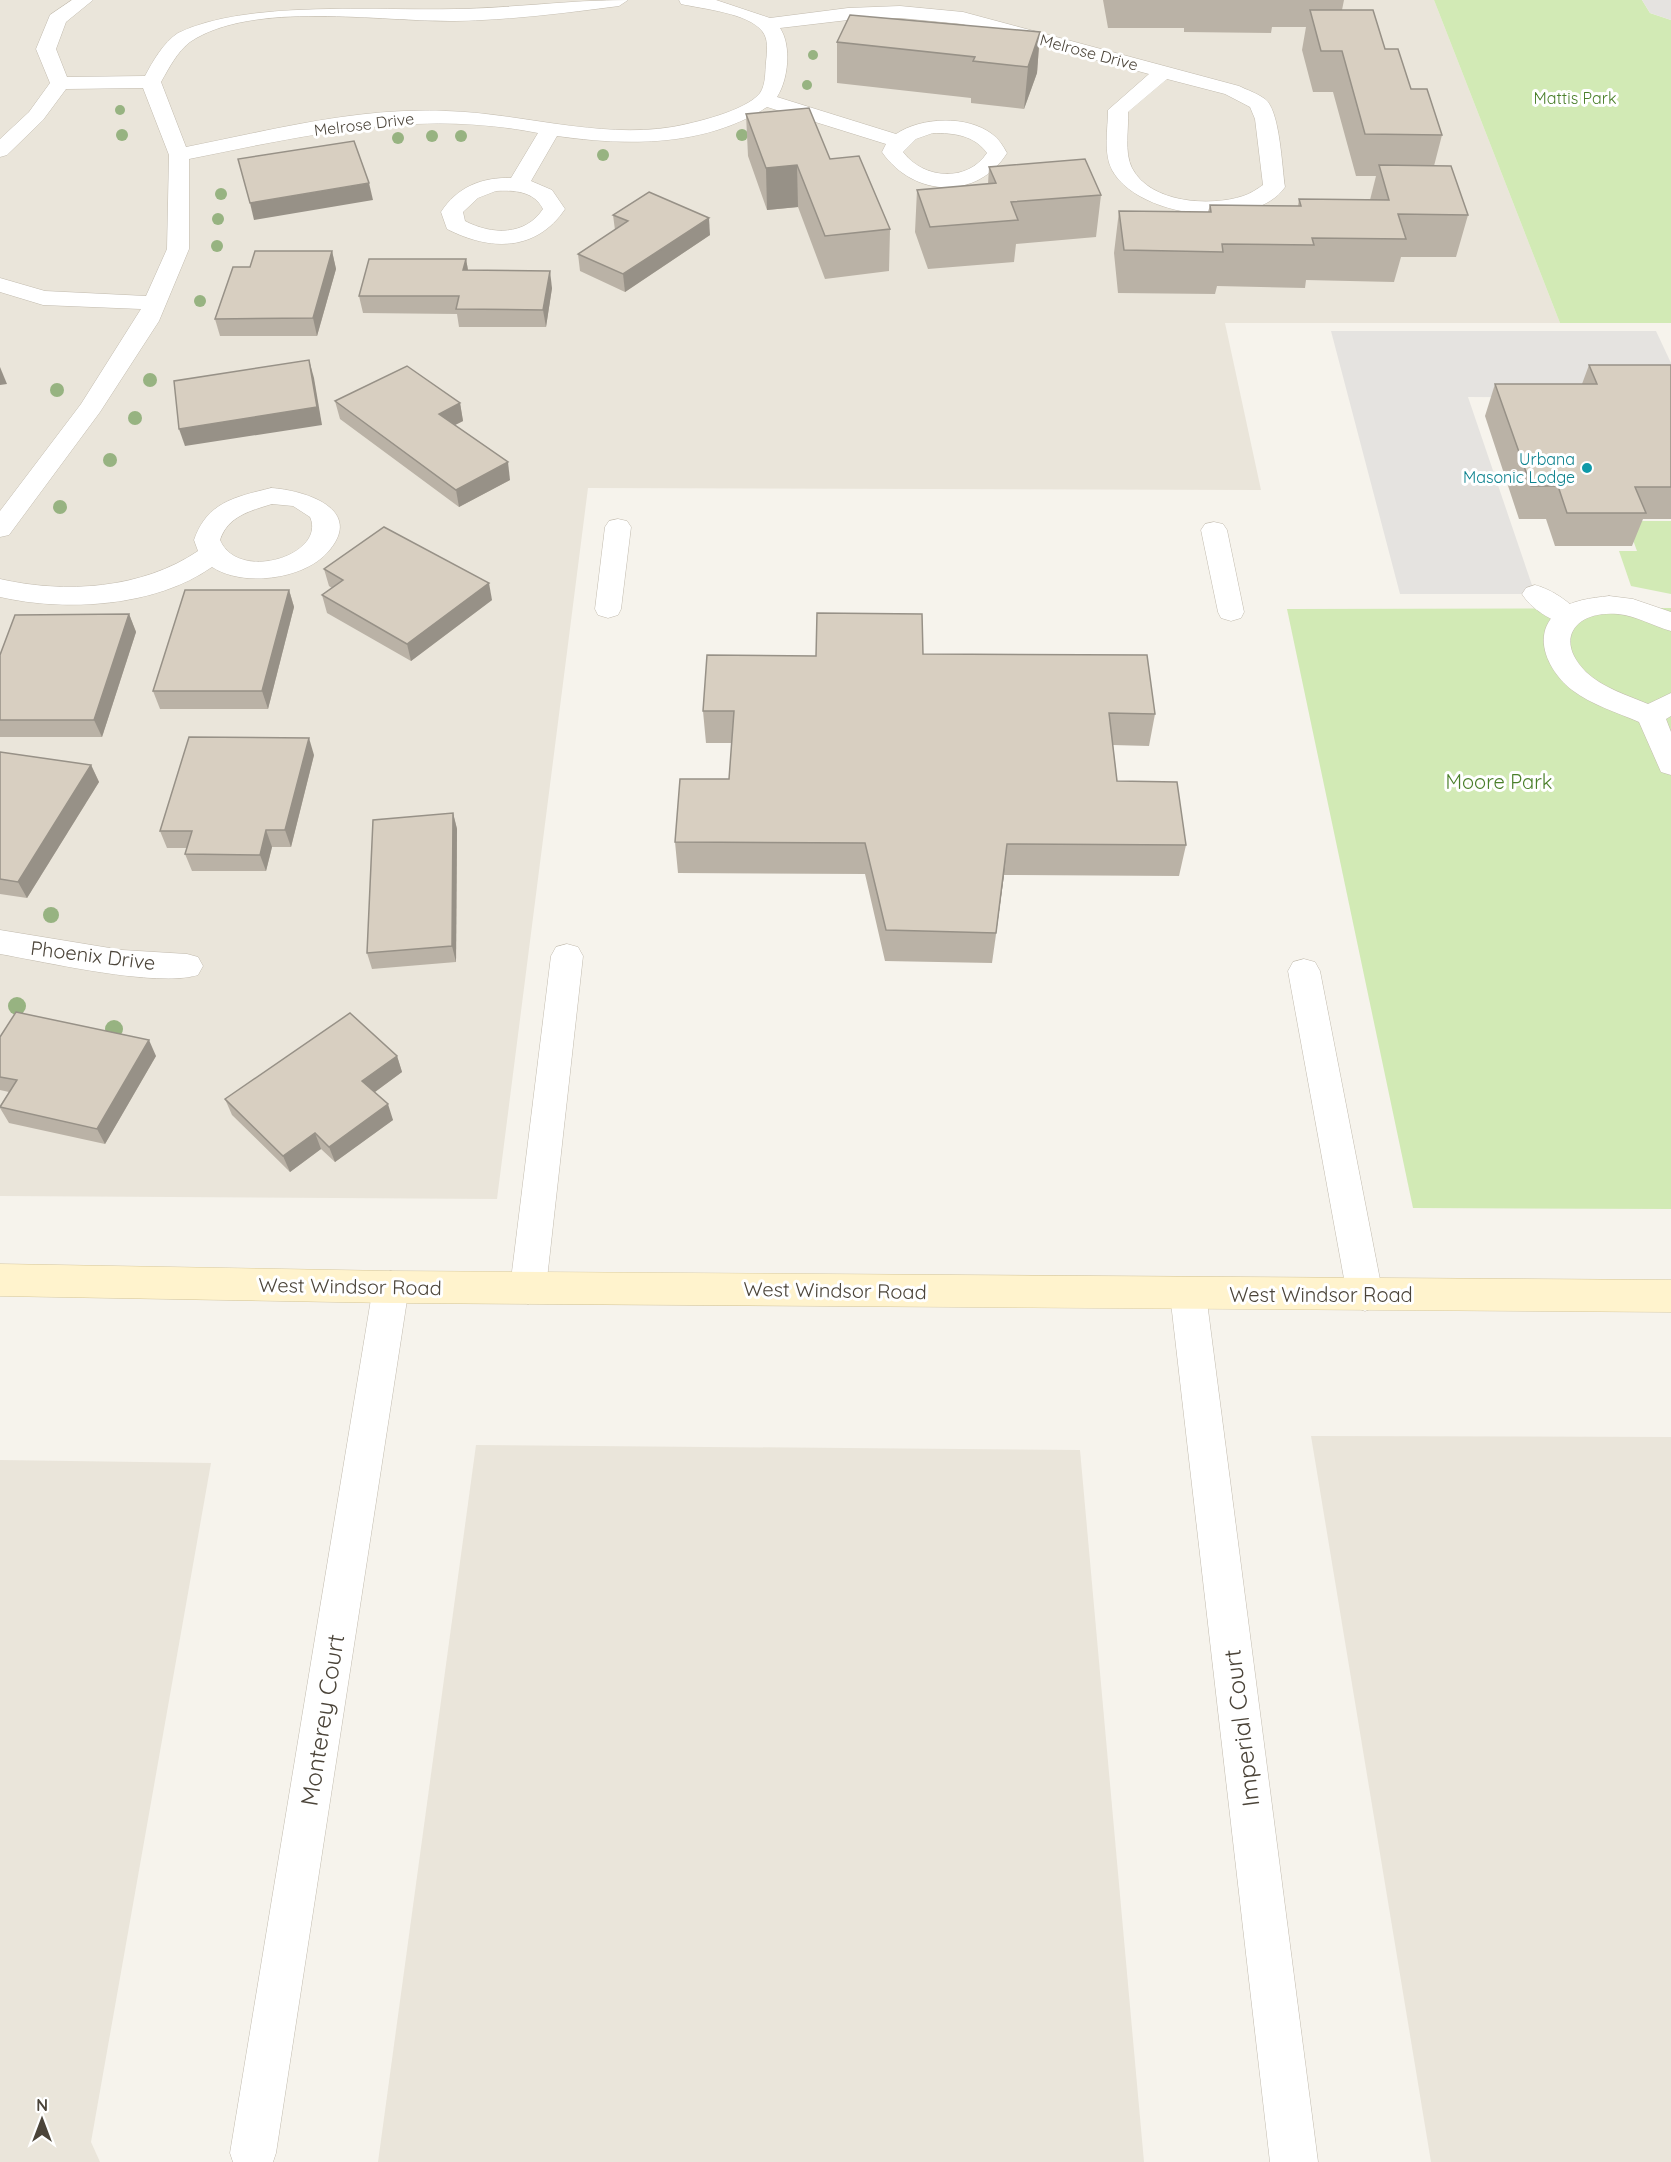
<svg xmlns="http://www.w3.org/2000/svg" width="1671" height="2162" font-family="Quicksand,sans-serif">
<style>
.residential{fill:#eae5da}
.green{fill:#d2eab5}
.parking{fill:#e5e3e0}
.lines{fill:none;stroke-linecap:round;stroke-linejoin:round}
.lane-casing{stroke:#c2bbae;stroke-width:1}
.street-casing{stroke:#c2bbae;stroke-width:1}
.secondary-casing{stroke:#d6c79b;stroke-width:1}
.lane{fill:#fff;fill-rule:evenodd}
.street{fill:#fff;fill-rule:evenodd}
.secondary{fill:#fff3cd;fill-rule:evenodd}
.tree{fill:#97b381}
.wall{fill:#bab2a6}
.shaded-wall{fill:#979187}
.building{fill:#d8cfc1;stroke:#979187;stroke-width:1.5}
.culture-dot{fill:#0f9aa8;stroke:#fff;stroke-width:2}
.labels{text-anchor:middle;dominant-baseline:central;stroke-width:6;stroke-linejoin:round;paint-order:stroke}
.far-street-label{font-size:16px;fill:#4b4439;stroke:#fff}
.far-park-label{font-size:16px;fill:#4a7f2a;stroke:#fff}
.far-culture-label{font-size:16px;fill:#0d838f;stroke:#fff;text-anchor:end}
.park-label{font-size:20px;fill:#4a7f2a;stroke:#fff}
.street-label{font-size:20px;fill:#4b4439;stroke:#fff}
.near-street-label{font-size:24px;fill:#4b4439;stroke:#fff}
</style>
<rect width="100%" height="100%" fill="#f6f3ec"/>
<g class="residential">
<path d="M0,0H1434L1560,323H1225L1261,490L588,488L497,1199L0,1196Z"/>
<path d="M1311,1436L1671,1437V2162H1431Z"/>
<path d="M476,1445L1080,1450L1144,2162H378Z"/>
<path d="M0,1460L211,1463L91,2142L100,2162H0Z"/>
</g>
<g class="green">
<path d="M1434,0H1642L1650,13L1671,20V323H1560Z"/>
<path d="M1626,521H1671V594L1631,586L1619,551H1637Z"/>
<path d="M1671,608V1209L1413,1208L1287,609Z"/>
</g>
<g class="parking">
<path d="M1642,0H1671V20L1650,13Z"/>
<path d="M1331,331H1656L1671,363V398L1468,397L1535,594H1400Z"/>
</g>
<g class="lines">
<defs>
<g id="lane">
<path d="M618,519L627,521L631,527L621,609L618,615L608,618L598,615L595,609L605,527L609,521Z"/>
<path d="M1214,522L1223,524L1227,530L1244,612L1241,618L1231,621L1221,618L1218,612L1201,530L1205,524Z"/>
<path d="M1535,585C1551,589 1573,603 1581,617L1578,623C1559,628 1532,610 1522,594L1526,588Z"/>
<path d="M567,944L578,947L583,956L546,1288L541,1299L528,1304L515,1299L510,1288L551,956L556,947Z"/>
<path d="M1304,959L1315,962L1320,971L1383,1295L1378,1306L1365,1311L1352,1306L1347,1295L1288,971L1293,962Z"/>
</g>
<g id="street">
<path d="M72,0H93L66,22L56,49L67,77L145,76C153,61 163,43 178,33C246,0 375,11 455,9C513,8 570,0 628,0L619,6C565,13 510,20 455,21C381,22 252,0 190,42C177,52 169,68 161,82L186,147C272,130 358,107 446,111C521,113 597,139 672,127C694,123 746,111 760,93C766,84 765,72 766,62C767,52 769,39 762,31C748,13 703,9 681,4L679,0H716L770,18L848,8L900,6L963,12L1239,86C1247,90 1257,93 1265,99C1280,110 1282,168 1285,187C1254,232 1138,218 1112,170C1103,153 1108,128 1108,110L1149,74L962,24L900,18L848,20L780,28C792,46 788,80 777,97L896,134C921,117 967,115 992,134C999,139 1003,146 1007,153C977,201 913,197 882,152L886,144L767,107C705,147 627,146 557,136L531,181L552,190L565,209C536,252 490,251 447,229L441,212C457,187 482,177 511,178L538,133C417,109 308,135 189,159V249L159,321L100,412L9,535L0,537V511L81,404L141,309L43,305L0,292V278L45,291L146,296L167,249L169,155L143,88L66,89L43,120L7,155L0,157V139L29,112L50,83L36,49L50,15ZM1167,79L1225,94L1250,107L1255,119L1263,185C1257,189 1250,194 1243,196C1210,207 1150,203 1132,168C1124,152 1129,129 1128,112ZM933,133C954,133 974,135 987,153C967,183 923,179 903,152L916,139ZM496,191C514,190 534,191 543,209C525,236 492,235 465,221L463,212L478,198Z"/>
<path d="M271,488C304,490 367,509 327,553C302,580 242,587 212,567C155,607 66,612 0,597V579C65,594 142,589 198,551L194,540C207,502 235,497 271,488ZM272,504L293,506L310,517C327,555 238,583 220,540C228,516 250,511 272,504Z"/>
<path d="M1609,596L1633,599L1671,612V631C1653,626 1637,616 1618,614C1576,610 1553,639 1586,672C1603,688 1627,695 1648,704L1671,693V716L1666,719L1671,732V775L1661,772L1639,722C1616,712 1592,705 1572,690C1549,672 1530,636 1557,612C1570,600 1592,598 1609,596Z"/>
<path d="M0,930L122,950L187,954L198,957L203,966L198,975C158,988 46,962 0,954Z"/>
<path d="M391,1271L404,1276L409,1287L276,2153L273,2162H233L230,2153L373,1287L378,1276Z"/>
<path d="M1188,1278L1201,1283L1206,1294L1318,2162H1270L1170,1294L1175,1283Z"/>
</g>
<path id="secondary" d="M0,1264L391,1271L1671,1280V1312L391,1303L0,1296Z"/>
</defs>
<use href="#lane" class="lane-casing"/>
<use href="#street" class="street-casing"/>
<use href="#secondary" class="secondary-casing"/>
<use href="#lane" class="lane"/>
<use href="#street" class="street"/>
<use href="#secondary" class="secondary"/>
</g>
<g class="tree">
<circle cx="813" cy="55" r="5"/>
<circle cx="807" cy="85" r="5"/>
<circle cx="120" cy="110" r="5"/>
<circle cx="122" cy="135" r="6"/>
<circle cx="742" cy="135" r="6"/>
<circle cx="432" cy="136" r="6"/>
<circle cx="461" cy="136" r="6"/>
<circle cx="398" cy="138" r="6"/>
<circle cx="603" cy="155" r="6"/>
<circle cx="221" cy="194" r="6"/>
<circle cx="218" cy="219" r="6"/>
<circle cx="217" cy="246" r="6"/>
<circle cx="200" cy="301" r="6"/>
<circle cx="150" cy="380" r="7"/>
<circle cx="57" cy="390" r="7"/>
<circle cx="135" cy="418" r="7"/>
<circle cx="110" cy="460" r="7"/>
<circle cx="60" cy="507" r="7"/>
<circle cx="51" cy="915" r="8"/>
<circle cx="17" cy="1006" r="9"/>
<circle cx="114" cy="1029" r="9"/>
</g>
<g class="wall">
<path d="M1103,0H1344L1342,10L1385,49L1411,89L1442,135L1434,166L1468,215L1456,257H1401L1394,282L1306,280L1305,288L1217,286L1215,294L1118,293L1114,253L1119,211L1208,212L1210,205L1298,206L1299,199L1370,200L1376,176H1356L1333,92H1313L1302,50L1306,27H1272L1271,33L1184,32V28H1108Z"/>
<path d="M1040,32L1037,73L1024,109L971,103V98L837,83V42Z"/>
<path d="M746,114L830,159L890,229L889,271L825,279L798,207L767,210L748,156Z"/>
<path d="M989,167L1101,195L1096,237L1016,244L1014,262L928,269L915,232L917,190L988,184Z"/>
<path d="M613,215L710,235L625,292L580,271L578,254L615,230Z"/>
<path d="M332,251L336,269L317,336H220L215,319L250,267Z"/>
<path d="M466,259L468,270L552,288L546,327H459L457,314L363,313L359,296Z"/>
<path d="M1589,365H1671V519H1643L1632,546H1555L1546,519H1519L1485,416L1495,384H1582Z"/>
<path d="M335,401L460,403L463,421L455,425L510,480L459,507L340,419Z"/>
<path d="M324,569L492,600L411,661L327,613L322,595L332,588L329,586Z"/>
<path d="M289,590L294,607L268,709H160L153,691Z"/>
<path d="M129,614L136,632L102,737H0V655Z"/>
<path d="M923,654L1155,714L1149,746L1113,745L1117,781L1186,845L1179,876L1004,875L992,963L885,961L865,874L678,873L675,842L729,779L732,743H706L703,711L816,656Z"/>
<path d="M0,752L91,765L99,782L27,898L0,894Z"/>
<path d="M314,755L291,847H272L266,871H192L185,854L187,848H167L160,831Z"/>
<path d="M453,813L457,829L456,962L372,969L367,953Z"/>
<path d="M0,1037L156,1056L105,1144L9,1123L0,1108V1106L9,1092L0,1090Z"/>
<path d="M397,1056L402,1072L375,1092L393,1120L335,1162L321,1149L290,1172L232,1115L225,1099Z"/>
</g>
<g class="shaded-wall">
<path d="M1040,32L1037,73L1024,109L1028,67Z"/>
<path d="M797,165L798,207L767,210L766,168Z"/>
<path d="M369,183L373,200L254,220L250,203Z"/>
<path d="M709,218L710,235L625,292L623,274Z"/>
<path d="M332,251L336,269L317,336L313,318Z"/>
<path d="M466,259L469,276L463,270Z"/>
<path d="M550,271L552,288L546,327L543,310Z"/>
<path d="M309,360L314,378L322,425L185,446L179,429Z"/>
<path d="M0,367L7,384L0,385Z"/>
<path d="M460,403L463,421L443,431L439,414Z"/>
<path d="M508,462L510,480L459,507L456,490Z"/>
<path d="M489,583L492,600L411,661L407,644Z"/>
<path d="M289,590L294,607L268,709L262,691Z"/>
<path d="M129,614L136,632L102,737L94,720Z"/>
<path d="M309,738L314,755L291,847L285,830Z"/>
<path d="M91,765L99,782L27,898L18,882Z"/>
<path d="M453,813L457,829L456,962L452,946Z"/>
<path d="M266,830L272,847L266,871L260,855Z"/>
<path d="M1007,844L1004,875L992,963L996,933Z"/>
<path d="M149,1040L156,1056L105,1144L97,1129Z"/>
<path d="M397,1056L402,1072L368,1097L362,1081Z"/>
<path d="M388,1104L393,1120L335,1162L329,1147Z"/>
<path d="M315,1133L321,1149L290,1172L283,1156Z"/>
</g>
<g class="building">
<path d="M1310,10H1373L1385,49H1398L1411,89H1427L1442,135L1365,134L1342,51H1321Z"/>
<path d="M850,15L1040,32L1028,67L973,61L975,57L837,42Z"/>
<path d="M809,108L830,159L859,156L890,229L825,236L797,165L766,168L746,114Z"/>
<path d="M354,141L369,183L250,203L238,159Z"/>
<path d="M1085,159L1101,195L1011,202L1018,220L930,227L917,190L996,183L989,167Z"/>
<path d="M1379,165L1451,166L1468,215L1398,214L1406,239L1312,238L1314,245L1222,244L1223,252L1124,250L1119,211L1211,212L1210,205L1301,206L1299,199L1389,200Z"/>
<path d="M649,192L709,218L623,274L578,254L628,221L613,215Z"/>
<path d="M255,251H332L313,318L215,319L233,267H250Z"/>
<path d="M369,259H466L463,270L550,271L543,310L456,309L459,296H359Z"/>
<path d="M309,360L317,407L179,429L174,381Z"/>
<path d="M1589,365H1671V487H1635L1646,513H1567L1558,486H1531L1495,384H1597Z"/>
<path d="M407,366L460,403L439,414L508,462L456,490L335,401Z"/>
<path d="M384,527L489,583L407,644L322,595L343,580L324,569Z"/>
<path d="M185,590H289L262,691H153Z"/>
<path d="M817,613L922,614L923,654L1147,655L1155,714L1109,713L1117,781L1177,782L1186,845L1007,844L996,933L886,930L865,843L675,842L680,779H729L734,711H703L707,655L816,656Z"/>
<path d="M129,614L94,720H0V655L15,615Z"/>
<path d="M189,737L309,738L285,830H266L260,855L185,854L192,831H160Z"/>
<path d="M0,752L91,765L18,882L0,879Z"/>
<path d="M453,813L452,946L367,953L373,820Z"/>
<path d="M16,1012L149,1040L97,1129L0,1107L17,1080L0,1077V1037Z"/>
<path d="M350,1013L397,1056L362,1081L388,1104L329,1147L315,1133L283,1156L225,1099Z"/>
</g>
<circle class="culture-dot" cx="1587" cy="468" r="6"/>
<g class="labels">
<g class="far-street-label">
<text transform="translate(1089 52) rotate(15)">Melrose Drive</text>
<text transform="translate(364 124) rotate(-7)">Melrose Drive</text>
</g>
<g class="far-park-label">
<text x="1575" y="98">Mattis Park</text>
</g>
<g class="far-culture-label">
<text x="1575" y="459">Urbana<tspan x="1575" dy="18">Masonic Lodge</tspan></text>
</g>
<g class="park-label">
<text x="1499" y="781">Moore Park</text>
</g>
<g class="street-label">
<text transform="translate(93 955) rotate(7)">Phoenix Drive</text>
<text transform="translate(350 1286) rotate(1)">West Windsor Road</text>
<text transform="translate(835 1290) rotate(1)">West Windsor Road</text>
<text x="1321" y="1294">West Windsor Road</text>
</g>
<g class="near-street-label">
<text transform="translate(322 1720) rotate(-81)">Monterey Court</text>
<text transform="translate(1241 1728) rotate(-97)">Imperial Court</text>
</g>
</g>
<g transform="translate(42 2120)" stroke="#ffffff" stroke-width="4.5" paint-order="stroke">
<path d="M0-4.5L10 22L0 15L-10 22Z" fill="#4b4439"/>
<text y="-9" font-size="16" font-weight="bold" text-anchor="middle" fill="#4b4439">N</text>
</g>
</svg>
